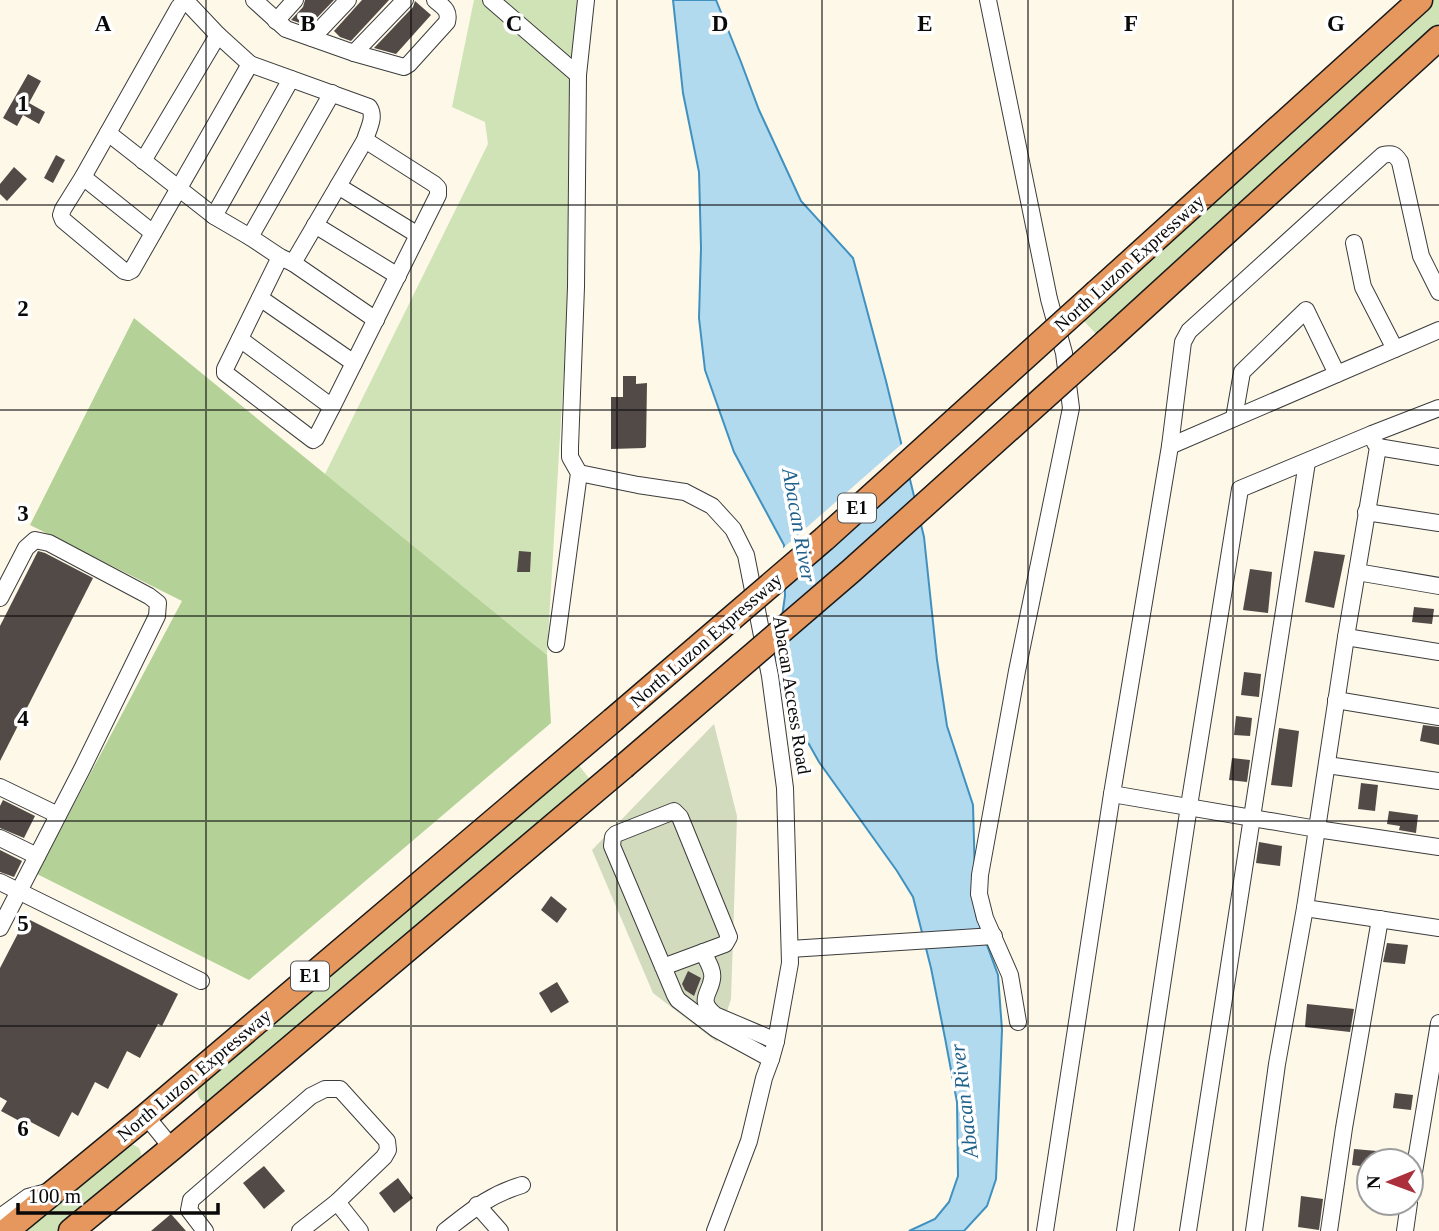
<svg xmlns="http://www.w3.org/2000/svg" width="1439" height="1231" font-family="'Times New Roman',serif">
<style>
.green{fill:#cfe3b6}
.forest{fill:#b4d297}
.cemetery{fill:#d2dbbd}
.water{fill:#b2daef;stroke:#4091bf;stroke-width:2}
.pier{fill:#fdf8e8}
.building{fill:#514a47}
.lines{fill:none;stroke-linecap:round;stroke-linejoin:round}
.minor-casing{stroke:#3c3c3c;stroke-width:18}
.highway-casing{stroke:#1a1a1a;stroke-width:27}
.minor{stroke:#fff;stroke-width:16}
.highway{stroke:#e6975d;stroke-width:24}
.highway-bridge-casing{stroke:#1a1a1a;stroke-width:27;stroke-linecap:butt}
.highway-bridge{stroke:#e6975d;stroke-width:24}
.grid{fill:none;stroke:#090909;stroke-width:2;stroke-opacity:0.55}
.labels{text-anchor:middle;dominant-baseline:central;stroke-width:7;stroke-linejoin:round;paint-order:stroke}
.shield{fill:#fff;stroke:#535353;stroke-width:2}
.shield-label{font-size:18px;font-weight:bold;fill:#090909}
.street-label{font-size:19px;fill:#090909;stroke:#fff}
.water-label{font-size:21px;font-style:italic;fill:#21628d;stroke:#fff}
.grid-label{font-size:23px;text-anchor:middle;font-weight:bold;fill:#090909;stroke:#fff;stroke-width:7;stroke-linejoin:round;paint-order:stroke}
</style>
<rect width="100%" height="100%" fill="#fdf8e8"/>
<g class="green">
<path d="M474,0H586L547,655L325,474L488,144L485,122L452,107Z"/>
<path d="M1428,0H1439V23L1099,337L1082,319Z"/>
<path d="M577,763L592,782L208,1103C200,1101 198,1098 197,1089Z"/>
<path d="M128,1145H134L139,1148L141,1153L140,1161L59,1231H17Z"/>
</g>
<path class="forest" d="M134,318L547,655L551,723L249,980L37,874L182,601L30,525Z"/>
<path class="cemetery" d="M714,724L737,816L731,999L717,1042L653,993L592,850Z"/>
<path class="water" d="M673,0H716L741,62L759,110L801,201L853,258L886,381L924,537L937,660L947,726L973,805L976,915L998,975L1002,1030L996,1179L987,1206L964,1231H909L935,1219L949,1202L958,1176L957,1102L945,1038L931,968L913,897L897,871L819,762L788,707L775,666L785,596L784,545L734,452L705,370L699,318L701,248L699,172L683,93Z"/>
<path class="pier" d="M904,442L911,469L782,584L781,550Z"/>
<g class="building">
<path d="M305,0H334L309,26L291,20L303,7Z"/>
<path d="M362,0H389L351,41L340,37L334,31Z"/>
<path d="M415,1L431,15L396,54L374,48L413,7Z"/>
<path d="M28,74L41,81L29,103L45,112L39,124L23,115L17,126L3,118Z"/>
<path d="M56,155L65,160L53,183L44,178Z"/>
<path d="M14,167L27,179L7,201L0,194V184Z"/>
<path d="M623,376H636V384L647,383L646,447L644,448L611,449V397H623Z"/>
<path d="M38,551L45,553L93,578L0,761V626Z"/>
<path d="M519,551L531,552L530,572H517Z"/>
<path d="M1314,551L1345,555L1334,608L1305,602Z"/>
<path d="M1250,569L1272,572L1268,613L1243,610Z"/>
<path d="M1414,607L1434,609L1432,624L1412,622Z"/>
<path d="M1244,672L1261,674L1259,697L1241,695Z"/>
<path d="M1236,716L1252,718L1250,736L1234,735Z"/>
<path d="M1423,725L1439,727V745L1420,741Z"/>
<path d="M1279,728L1299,731L1292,787L1271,785Z"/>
<path d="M1232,758L1250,760L1247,782L1229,780Z"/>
<path d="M1361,783L1378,785L1375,811L1358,809Z"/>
<path d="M3,800L35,816L24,838L0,828V806Z"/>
<path d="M1389,811L1418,815L1416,833L1399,830L1400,826L1387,824Z"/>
<path d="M1259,842L1282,846L1280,866L1256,863Z"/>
<path d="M0,850L22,861L14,877L0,872Z"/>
<path d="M551,896L567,909L557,923L541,910Z"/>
<path d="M26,918L178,994L162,1026L158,1024L140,1058L127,1051L108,1089L95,1082L78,1116L72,1112L59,1137L27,1120L25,1124L1,1111L7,1101L0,1097V968Z"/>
<path d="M1387,943L1408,945L1405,964L1383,962Z"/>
<path d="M688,971L701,978L694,996L685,990L682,984Z"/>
<path d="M557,982L569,1002L551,1013L539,993Z"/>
<path d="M1307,1004L1354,1009L1350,1032L1305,1027Z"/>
<path d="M1395,1093L1413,1095L1411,1110L1393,1108Z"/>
<path d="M1354,1149L1377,1151L1376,1161H1369V1167L1352,1165Z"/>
<path d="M264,1166L285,1191L264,1209L243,1183Z"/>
<path d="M398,1178L413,1198L394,1213L379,1193Z"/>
<path d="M1301,1196L1323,1199L1319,1230L1298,1227Z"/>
<path d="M171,1214L186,1231H151Z"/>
</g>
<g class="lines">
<defs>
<g id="minor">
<path d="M185,0L179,7L83,177L63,209L61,215L63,220L124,271L128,272L132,270L250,64"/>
<path d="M185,0L218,35L250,64L369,107C376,117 368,129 365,140L293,263"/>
<path d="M254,0L286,29L354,53L404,67L409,64L447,22C450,10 443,7 435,0"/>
<path d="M491,0L578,75"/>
<path d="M988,0L1049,299L1064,353L1071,408L1017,671L980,875L979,894L985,918L1010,975L1018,1022"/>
<path d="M276,21L295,0"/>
<path d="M312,38L348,0"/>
<path d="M354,53L405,0"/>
<path d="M108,133L214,216L250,237L280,257L293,263L376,320"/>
<path d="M143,161L218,35"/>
<path d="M83,177L153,233"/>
<path d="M338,186L418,235"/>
<path d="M214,216L291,79"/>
<path d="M315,225L398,276"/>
<path d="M250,237L332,93"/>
<path d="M1354,243L1363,287L1395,349"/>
<path d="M280,257L225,369V373L313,440L316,438L332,407L438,195V188L434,184L365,140"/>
<path d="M260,298L354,363"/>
<path d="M240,339L332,407"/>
<path d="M1234,418L1242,372L1306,310L1337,374"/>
<path d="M1170,446L1439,330"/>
<path d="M1378,447L1439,457"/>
<path d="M579,473L638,485L685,492L712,506L733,529L746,555L770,676L785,788L790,963L776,1041L771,1059L764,1078L749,1141L715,1231"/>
<path d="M1366,512L1439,523"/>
<path d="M1357,572L1439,586"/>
<path d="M0,598L26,548L35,540L49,543L149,596L158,603L157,616L82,769L0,928"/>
<path d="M1346,637L1439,652"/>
<path d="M556,644L579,473L570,457V447L576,287L578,75L586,0"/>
<path d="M1336,700L1439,717"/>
<path d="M1327,765L1439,781"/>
<path d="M0,787L58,815"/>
<path d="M1112,794L1317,829L1439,847"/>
<path d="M0,838L37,856"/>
<path d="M0,882L201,981"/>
<path d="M1305,908L1439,928"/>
<path d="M790,949L994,936"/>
<path d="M703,952C706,959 714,970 712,979C710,994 697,1000 715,1015L776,1041"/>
<path d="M663,967L725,944L729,937L680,817L674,811L616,834L613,837L612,846L675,995L678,1000L716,1029L771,1059"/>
<path d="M146,1116L172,1148"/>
<path d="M1411,1190L1439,1023"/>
<path d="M337,1202L360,1231"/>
<path d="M477,1205L500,1231"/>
<path d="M0,1217L28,1197L47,1192"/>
<path d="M205,1231L189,1210L191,1200L311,1096L325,1089H340L387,1141L388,1150L384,1157L337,1202L300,1231"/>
<path d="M445,1231C472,1210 489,1195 522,1185"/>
<path d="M1045,1231L1112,794L1170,446L1183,342L1189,331L1383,155C1392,153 1395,154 1400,162L1421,256L1439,292"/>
<path d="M1125,1231L1189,806L1240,489L1372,434L1439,408"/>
<path d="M1188,1231L1307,462"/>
<path d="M1254,1231L1277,1064L1305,908L1346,637L1378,447L1375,443L1372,434"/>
<path d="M1329,1231L1344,1128L1380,919"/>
<path d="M1405,1231L1409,1203"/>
</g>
<g id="highway">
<path d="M1097,292L1420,0"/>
<path d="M1107,341L1439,38"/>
<path d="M6,1231L146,1116L613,720"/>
<path d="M71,1231L172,1148L623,767"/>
</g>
</defs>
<use href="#minor" class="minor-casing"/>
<use href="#highway" class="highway-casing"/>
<use href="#minor" class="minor"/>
<use href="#highway" class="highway"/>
<defs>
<g id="highway-bridge">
<path d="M613,720L824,539L1097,292"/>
<path d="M623,767L851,571L1107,341"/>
</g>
</defs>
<use href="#highway-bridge" class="highway-bridge-casing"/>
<use href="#highway-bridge" class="highway-bridge"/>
</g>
<path class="grid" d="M206,0V1231M411,0V1231M617,0V1231M822,0V1231M1028,0V1231M1233,0V1231M0,205H1439M0,410H1439M0,616H1439M0,821H1439M0,1026H1439"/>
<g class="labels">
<g class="shield">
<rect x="838" y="493.5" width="38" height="29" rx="5"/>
<rect x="291" y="961.5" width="38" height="29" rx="5"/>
</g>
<g class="shield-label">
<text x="857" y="508">E1</text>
<text x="310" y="976">E1</text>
</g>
<g class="street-label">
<text transform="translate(1129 263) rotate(-42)">North Luzon Expressway</text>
<text transform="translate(706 640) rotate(-41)">North Luzon Expressway</text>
<text transform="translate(792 695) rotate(81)">Abacan Access Road</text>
<text transform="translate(194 1075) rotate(-40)">North Luzon Expressway</text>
</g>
<g class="water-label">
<text transform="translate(799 525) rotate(80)">Abacan River</text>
<text transform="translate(964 1101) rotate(-97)">Abacan River</text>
</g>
</g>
<g class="grid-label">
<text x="103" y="31">A</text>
<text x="308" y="31">B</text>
<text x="514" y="31">C</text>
<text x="720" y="31">D</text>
<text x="925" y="31">E</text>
<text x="1131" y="31">F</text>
<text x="1336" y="31">G</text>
<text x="23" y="111">1</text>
<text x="23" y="316">2</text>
<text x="23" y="521">3</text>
<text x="23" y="726">4</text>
<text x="23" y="931">5</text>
<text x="23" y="1136">6</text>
</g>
<g transform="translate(1390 1182) rotate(269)"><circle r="33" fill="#ffffff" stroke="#9d9d9d" stroke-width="2"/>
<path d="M0-5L12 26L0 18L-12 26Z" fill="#ab303b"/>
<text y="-10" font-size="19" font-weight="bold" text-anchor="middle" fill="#090909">N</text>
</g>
<path d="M18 1203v10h200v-10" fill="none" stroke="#090909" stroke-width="3.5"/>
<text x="28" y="1203" font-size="21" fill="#090909" stroke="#ffffff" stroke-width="5" paint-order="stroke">100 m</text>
</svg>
